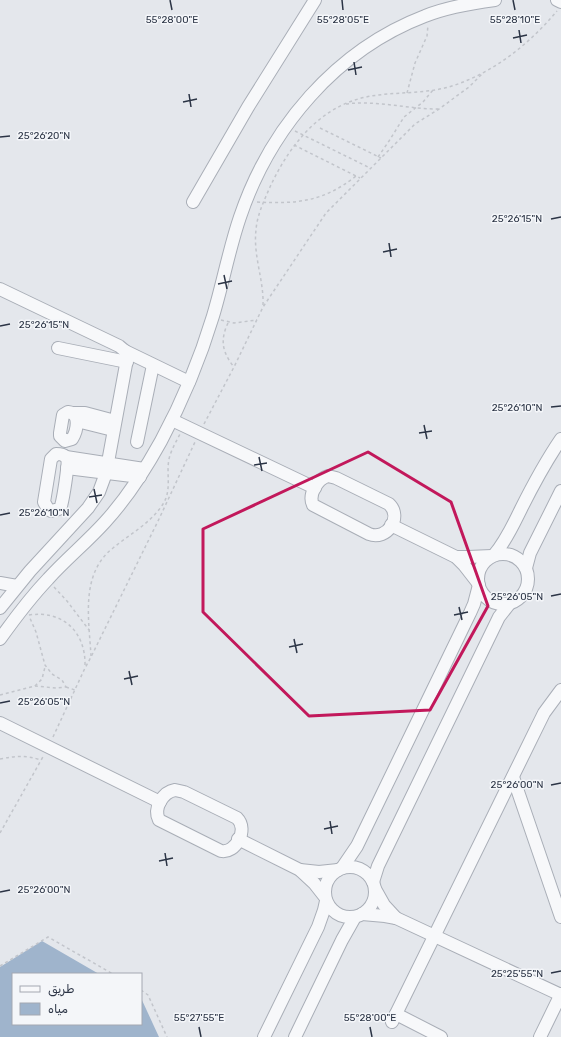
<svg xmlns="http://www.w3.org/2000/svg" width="561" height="1037" font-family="Rubik,Cairo,sans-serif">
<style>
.water{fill:#9fb4cc}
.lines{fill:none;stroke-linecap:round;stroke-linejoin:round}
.minor-casing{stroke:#a9aeb7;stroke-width:14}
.path{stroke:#c2c5cb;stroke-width:1.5;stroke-dasharray:3 3;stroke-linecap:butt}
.minor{stroke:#f7f8fa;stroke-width:12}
.marked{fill:none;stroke:#c2185b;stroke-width:3;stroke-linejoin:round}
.ticks{fill:none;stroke:#2b3445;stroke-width:1.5}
.ticks-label{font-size:10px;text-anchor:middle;fill:#2b3445;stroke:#f4f6f9;stroke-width:3;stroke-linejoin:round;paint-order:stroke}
</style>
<rect width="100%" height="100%" fill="#e4e7ec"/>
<path class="water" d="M42,941L99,974H13V1024H141V998L159,1037H0V967Z"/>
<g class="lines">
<defs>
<g id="minor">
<path d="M557,0L561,2"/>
<path d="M193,202L248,107L315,0"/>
<path d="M0,289L119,346L125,351L127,359L106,473L99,492L88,508L30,571L0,608"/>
<path d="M58,348L127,362"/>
<path d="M125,351L189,382"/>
<path d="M68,412C81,413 77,431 72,439L65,441L60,436V433L63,415Z"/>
<path d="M74,413H85L115,421"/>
<path d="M172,420L315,488"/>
<path d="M77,421L113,430"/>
<path d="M137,442L153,365"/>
<path d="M56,454C60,454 65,454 67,459C69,464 63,499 61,506L59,509L51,511L48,509L44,502L51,459Z"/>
<path d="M66,457L144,469"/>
<path d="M67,468L140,477"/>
<path d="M328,476L336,478L389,504C403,517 387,541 369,534L313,505C308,495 317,479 328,476Z"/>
<path d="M391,525L456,557L464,565L478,583"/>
<circle cx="503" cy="579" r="25"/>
<path d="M494,555C506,541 513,525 521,509C533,485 546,461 561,439"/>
<path d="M456,557H468L492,556"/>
<path d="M526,568L530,553L561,491"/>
<path d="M0,583L17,586"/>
<path d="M0,639C15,618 30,598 48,579C66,559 87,542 105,522C127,498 145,470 161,441C182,402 200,359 213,316C223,283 229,249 240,217C270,128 336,50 425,16C447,7 472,3 495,0"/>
<path d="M0,723L160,802"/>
<path d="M513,777L561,917"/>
<path d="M175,790L184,792L237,818C249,830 235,854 221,851L159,820C153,808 163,792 175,790Z"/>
<path d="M238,839L300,870L314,883L325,897"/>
<circle cx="350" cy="892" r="25"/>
<path d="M342,868L357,846L470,613L474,604L479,585"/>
<path d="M300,870L319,872L338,870"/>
<path d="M373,882L378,866L499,617L510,603"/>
<path d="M375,889L384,905L396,918"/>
<path d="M362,914L385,916L396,918L561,995"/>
<path d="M396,1014L441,1037"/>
<path d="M392,1022L544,713L561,690"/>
<path d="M264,1037L318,927L324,910L326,901"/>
<path d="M295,1037L342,940L355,917"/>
<path d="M540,1037L561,994"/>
</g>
</defs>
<use href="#minor" class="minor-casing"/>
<g class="path">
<path d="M407,93L415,63L427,36L428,25"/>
<path d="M346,104C376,100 407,109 438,109"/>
<path d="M320,128L381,158"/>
<path d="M295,131L370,168"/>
<path d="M294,145L360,178"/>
<path d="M378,157L389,141L404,117L423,102L433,90"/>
<path d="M257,202C297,204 323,202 356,176"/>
<path d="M263,305C264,280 253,256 256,230C257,215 264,201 270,187C289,146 319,107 366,97C395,91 426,95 455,85C496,71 530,43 557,11"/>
<path d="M221,320L234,323L257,320"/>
<path d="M228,323C220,340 222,352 234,367"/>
<path d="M204,424L234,367L263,307L326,213L415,124L439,109L469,87L482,74"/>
<path d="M54,587L67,601L89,630"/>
<path d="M29,615C63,610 86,632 85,666"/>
<path d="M91,656C89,619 80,574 113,548C130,534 151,523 163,504C172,490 166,474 169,459C171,450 176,442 180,434"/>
<path d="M35,686L42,679L45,667"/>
<path d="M66,687L75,690"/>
<path d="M0,695L35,686L56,688L66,687L62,680L52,674L45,665L36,632L29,616"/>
<path d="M53,737L85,668L91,657L159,519L195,442"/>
<path d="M0,759C15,756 26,755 41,760"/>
<path d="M0,833L44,755"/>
<path d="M0,966L48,937L113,974"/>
<path d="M141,990L148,995L167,1037"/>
</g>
<use href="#minor" class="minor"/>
</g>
<path class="marked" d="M368,452L451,502L488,606L430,710L309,716L203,612V529Z"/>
<path class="ticks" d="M170,0L172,10M342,0L343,10M513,0L515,10M519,30L521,43M513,38L527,35M354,62L356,75M348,70L362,67M189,94L191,107M183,102L197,99M0,137L10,136M551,219L561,217M389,243L391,257M383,252L397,249M224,275L227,289M218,284L232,281M0,326L10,324M551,407L561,406M424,425L427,439M419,433L432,431M259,457L262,471M254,465L267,463M94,489L97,503M89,497L102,495M0,515L10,513M551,596L561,594M459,607L462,620M454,615L468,612M294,639L297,653M289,647L303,644M129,671L132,685M124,679L138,676M0,703L10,701M551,785L561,783M330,821L332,834M324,829L338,826M165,853L167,866M159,861L173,858M0,892L10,890M551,973L561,971M199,1027L201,1037M370,1027L372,1037"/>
<g class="ticks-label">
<text x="172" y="23">55°28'00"E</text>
<text x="343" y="23">55°28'05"E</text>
<text x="515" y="23">55°28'10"E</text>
<text x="44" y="139">25°26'20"N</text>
<text x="517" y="222">25°26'15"N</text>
<text x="44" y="328">25°26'15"N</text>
<text x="517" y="411">25°26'10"N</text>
<text x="44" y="516">25°26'10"N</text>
<text x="517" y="600">25°26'05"N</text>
<text x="44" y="705">25°26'05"N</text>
<text x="517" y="788">25°26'00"N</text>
<text x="44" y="893">25°26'00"N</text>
<text x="517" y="977">25°25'55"N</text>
<text x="199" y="1021">55°27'55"E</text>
<text x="370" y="1021">55°28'00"E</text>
</g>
<rect x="12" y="973" width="130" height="52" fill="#f4f6f9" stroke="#a4a8b1"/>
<rect x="20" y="986" width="20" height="6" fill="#f7f8fa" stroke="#a4a8b1"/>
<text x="48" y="993" font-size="12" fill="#2b3445">طريق</text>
<rect x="20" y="1003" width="20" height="12" fill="#9fb4cc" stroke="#a4a8b1"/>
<text x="48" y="1013" font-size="12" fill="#2b3445">مياه</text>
</svg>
